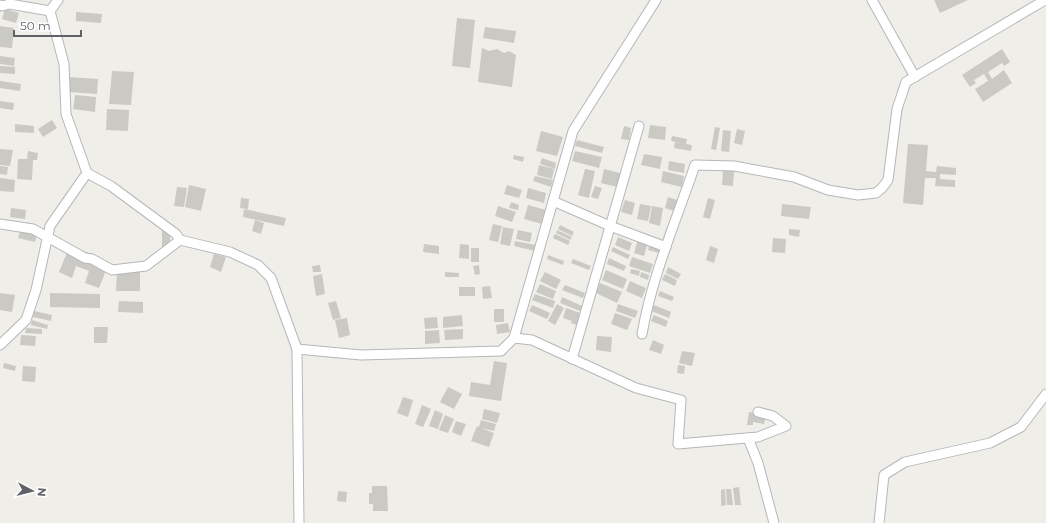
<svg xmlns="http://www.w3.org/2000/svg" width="1046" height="523" font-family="Montserrat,sans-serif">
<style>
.building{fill:#cbc9c4}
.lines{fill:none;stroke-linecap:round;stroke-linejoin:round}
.minor-casing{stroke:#b5b7ba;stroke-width:11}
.minor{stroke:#fff;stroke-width:9}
</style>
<rect width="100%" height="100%" fill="#efeee8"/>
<g class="building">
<path d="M934,0H968L940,13Z"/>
<path d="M5,9L19,13L16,23L2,19Z"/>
<path d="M76,12L102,14L101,23L76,21Z"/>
<path d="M457,18L475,20L470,68L452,66Z"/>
<path d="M0,26L14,28L12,48L0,47Z"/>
<path d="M485,27L516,31L514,43L483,38Z"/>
<path d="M482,48L489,51L497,49L504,53L509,51L516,55L512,87L478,82Z"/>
<path d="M1002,49L1010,62L1004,66L1002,63L988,72L992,79L1004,70L1012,83L983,102L975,89L988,81L984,74L974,80L976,83L970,87L962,75Z"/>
<path d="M0,56L15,58L14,66L0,64Z"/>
<path d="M0,66L15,67V74L0,73Z"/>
<path d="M112,71L134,72L131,105L109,104Z"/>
<path d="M69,77L98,79L97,94L68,92Z"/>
<path d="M0,81L21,84L20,91L0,88Z"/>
<path d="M75,95L96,97L95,112L73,109Z"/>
<path d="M0,101L14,103L13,110L0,108Z"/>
<path d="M107,109L129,110L128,131L106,130Z"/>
<path d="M52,120L57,128L43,137L38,129Z"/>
<path d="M15,124L34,126V133L15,132Z"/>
<path d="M650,125L666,127L665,140L648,138Z"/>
<path d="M624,126L631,128L629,140L621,139Z"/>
<path d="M715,127L720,128L716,150L711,149Z"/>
<path d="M737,129L745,131L742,145L734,143Z"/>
<path d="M723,130L731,131L729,152L721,151Z"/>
<path d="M541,131L563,137L557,156L536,151Z"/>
<path d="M672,136L687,139L686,144L692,145L691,151L674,148L675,142L683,143L671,141Z"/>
<path d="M577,140L604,147L602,153L575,146Z"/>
<path d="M908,144L928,145L926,171L936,172L937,166L956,168V175L940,174V179L955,180V187L935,186L936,178H925L923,205L903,203Z"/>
<path d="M0,149L13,150L10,166L0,165Z"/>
<path d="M28,151L38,153L37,160H33L32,180L17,179L18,159H27Z"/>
<path d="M575,151L602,157L599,168L572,161Z"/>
<path d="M644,154L662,157L660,169L641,165Z"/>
<path d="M514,155L524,157L523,162L513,159Z"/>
<path d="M542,158L556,163L555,169L540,164Z"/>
<path d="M669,161L685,164L684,173L668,170Z"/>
<path d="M539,165L554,169L552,179L537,175Z"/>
<path d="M0,166L8,167L7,175L0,174Z"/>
<path d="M585,169L595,171L589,198L578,195Z"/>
<path d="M604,169L620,173L617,187L601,183Z"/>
<path d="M723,170L734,171L733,186L722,185Z"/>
<path d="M663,171L684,176L682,187L661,182Z"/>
<path d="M535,176L553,180L551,187L533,181Z"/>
<path d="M0,178L15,180L14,192L0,191Z"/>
<path d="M189,185L206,189L201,211L185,207Z"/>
<path d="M507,185L522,190L519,198L504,194Z"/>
<path d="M595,186L602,188L598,199L591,197Z"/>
<path d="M177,187L187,188L184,207L174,206Z"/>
<path d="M528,188L546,193L544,203L526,198Z"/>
<path d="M668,197L677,200L674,211L665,208Z"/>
<path d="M241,198L249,199L248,209L240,208Z"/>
<path d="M708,198L715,200L710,219L703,217Z"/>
<path d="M625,200L635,203L632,215L621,212Z"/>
<path d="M511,202L519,205L518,210L509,208Z"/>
<path d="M640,204L651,206L648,221L637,219Z"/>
<path d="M782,204L811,207L809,219L781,216Z"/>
<path d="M528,205L546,210L542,224L524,219Z"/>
<path d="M498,206L516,212L512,222L495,216Z"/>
<path d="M652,206L663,208L660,226L649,223Z"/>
<path d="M11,208L26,210L25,219L10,217Z"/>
<path d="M244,209L286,218L284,226L243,217Z"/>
<path d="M255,220L264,223L261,234L252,231Z"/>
<path d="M493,224L502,226L498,242L489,240Z"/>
<path d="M560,225L574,232L572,236L558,229Z"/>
<path d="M503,227L514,229L510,246L500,244Z"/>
<path d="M789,229L800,230L799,237L789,235Z"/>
<path d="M518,230L532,233L530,242L516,239Z"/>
<path d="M557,230L572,237L570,240L556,233Z"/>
<path d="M20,231L37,235L35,242L18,238Z"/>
<path d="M162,231L170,232V248H162Z"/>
<path d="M640,232L650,235L644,256L634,253Z"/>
<path d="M555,234L570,241L568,245L553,238Z"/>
<path d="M618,237L632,243L629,251L615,245Z"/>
<path d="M652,237L663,241L659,253L648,250Z"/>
<path d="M773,238L786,239L785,253L772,252Z"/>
<path d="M515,241L536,245L535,251L514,246Z"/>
<path d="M424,244L439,246V254L423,252Z"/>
<path d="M460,244L469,245V259L459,258Z"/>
<path d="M710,246L718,249L714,263L706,260Z"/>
<path d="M613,247L630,255L628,259L611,251Z"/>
<rect x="471" y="248" width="8" height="14"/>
<path d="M68,250L82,256L84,251L96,256L95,260L108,265L99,288L85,283L89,271L76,266L72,278L59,272Z"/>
<path d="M214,254L226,257L221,272L210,267Z"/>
<path d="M548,255L564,261L563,265L547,259Z"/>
<path d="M632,257L653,264L650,273L629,266Z"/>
<path d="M609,258L626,266L624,271L607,264Z"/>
<path d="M573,259L591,266L589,270L571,263Z"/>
<path d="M320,265L321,272H313L312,266Z"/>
<path d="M479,265L480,274L475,275L473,266Z"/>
<path d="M668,267L681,274L678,279L666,273Z"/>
<path d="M631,269L640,271L639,276L630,273Z"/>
<path d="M606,270L627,279L623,289L602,280Z"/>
<path d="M117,271L140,272V291H116Z"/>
<path d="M445,272L459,273V277H445Z"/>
<path d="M545,272L561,280L556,289L540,281Z"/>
<path d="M641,272L649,275L648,280L640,277Z"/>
<path d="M322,274L325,294L316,296L313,276Z"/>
<path d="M665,274L677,280L675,286L662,280Z"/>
<path d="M630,281L646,288L642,298L626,291Z"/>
<path d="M600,283L622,292L617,303L596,293Z"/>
<path d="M540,284L556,291L553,299L536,292Z"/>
<path d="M565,285L585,293L583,298L562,290Z"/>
<path d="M490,286L492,298L483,299L482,287Z"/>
<rect x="459" y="287" width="16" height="9"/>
<path d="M660,291L674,297L672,301L658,296Z"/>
<path d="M0,293L15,295L12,312L0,310Z"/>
<path d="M50,293L100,294V308L50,307Z"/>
<path d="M535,294L555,301L553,308L532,300Z"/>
<path d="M562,297L582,306L580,311L560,303Z"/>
<path d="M119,301L143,302V313L118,312Z"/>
<path d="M336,301L341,318L333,320L328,303Z"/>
<path d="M557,304L564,308L555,325L548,321Z"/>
<path d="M618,304L638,311L635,318L616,311Z"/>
<path d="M532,305L550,313L547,319L529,311Z"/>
<path d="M654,305L671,312L669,318L651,311Z"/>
<path d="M566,308L580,313L577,325L571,323L572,321L563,318Z"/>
<rect x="494" y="309" width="10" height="13"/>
<path d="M34,311L52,315L51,321L33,317Z"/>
<path d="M615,313L632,319L627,330L611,324Z"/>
<path d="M462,315L463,326L443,328V317Z"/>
<path d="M654,315L668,321L666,327L651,321Z"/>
<path d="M437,317L438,328L425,329L424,318Z"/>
<path d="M347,318L350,335L339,338L335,320Z"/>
<path d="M32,320L48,325L47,329L31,325Z"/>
<path d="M508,323L510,332L497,334L496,325Z"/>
<path d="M94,327H108L107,343H94Z"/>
<path d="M26,328L42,329V334L25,333Z"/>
<path d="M463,329V339L445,340L444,330Z"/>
<path d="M439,330L440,343L425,344V331Z"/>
<path d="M21,335L36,336L35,346L20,345Z"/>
<path d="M597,336L612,337L611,352L596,350Z"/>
<path d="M653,340L664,345L661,354L649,350Z"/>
<path d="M682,351L695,353L692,366L679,363Z"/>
<path d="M494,361L507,363L501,401L469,396L471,382L490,385Z"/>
<path d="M4,363L16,366L15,371L3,368Z"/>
<path d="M678,365L685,366L684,374L677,373Z"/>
<path d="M23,366L36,367L35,382L22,381Z"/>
<path d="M448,387L462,394L454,409L440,402Z"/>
<path d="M403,397L413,400L408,417L397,413Z"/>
<path d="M422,405L431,409L423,427L415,424Z"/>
<path d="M484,409L500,413L497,423L482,419Z"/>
<path d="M435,410L443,414L438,429L429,426Z"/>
<path d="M749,412L766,414L764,424L753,422V425H747Z"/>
<path d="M445,415L454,419L448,433L439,430Z"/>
<path d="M481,420L496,424L494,431L481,428L494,433L489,447L471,441L477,426L479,427Z"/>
<path d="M456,421L466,424L461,436L452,432Z"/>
<path d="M372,486H387L388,511H373V504H369V493H372Z"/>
<path d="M739,487L741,505H735L733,488Z"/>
<path d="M725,489L726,505L721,506V490Z"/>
<path d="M726,489H731L733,505H727Z"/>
<path d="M338,491L347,492L346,502L337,501Z"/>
</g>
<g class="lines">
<defs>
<g id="minor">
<path d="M58,0L50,11L64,64L66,114L87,173"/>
<path d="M872,0L915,77"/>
<path d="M0,5L2,6L10,4L50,11"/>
<path d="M553,201L610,226L666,247"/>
<path d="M0,224L33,229L85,258L92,259L112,270L146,266L180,240"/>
<path d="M642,334C652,276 676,221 695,165L734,166L794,177L828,190L858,195L876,193L882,188L888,180L897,109L906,82L1045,0"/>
<path d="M514,338L532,340L636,388L681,400L678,444L758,437L786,426L773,416L758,412"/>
<path d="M0,345L26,320L36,290L50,226L87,173L111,186L176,234L180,240L230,252L258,265L271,278L297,349L299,523"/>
<path d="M297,349L361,355L501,351L514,338L573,131L656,0"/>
<path d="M572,359L639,126"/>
<path d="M748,438L758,463L774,523"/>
<path d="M879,523L884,475L905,462L990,443L1021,427L1046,394"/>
</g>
</defs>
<use href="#minor" class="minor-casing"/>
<use href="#minor" class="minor"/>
</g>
<g transform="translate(32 491) rotate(97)" stroke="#ffffff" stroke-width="3" paint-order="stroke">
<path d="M0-3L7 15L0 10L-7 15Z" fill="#5f6266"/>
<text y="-6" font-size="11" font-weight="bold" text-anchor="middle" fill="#5f6266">N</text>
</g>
<path d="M14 30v6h67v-6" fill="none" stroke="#5f6266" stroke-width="2"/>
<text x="20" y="30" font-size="12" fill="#5f6266" stroke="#ffffff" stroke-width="3" paint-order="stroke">50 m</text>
</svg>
